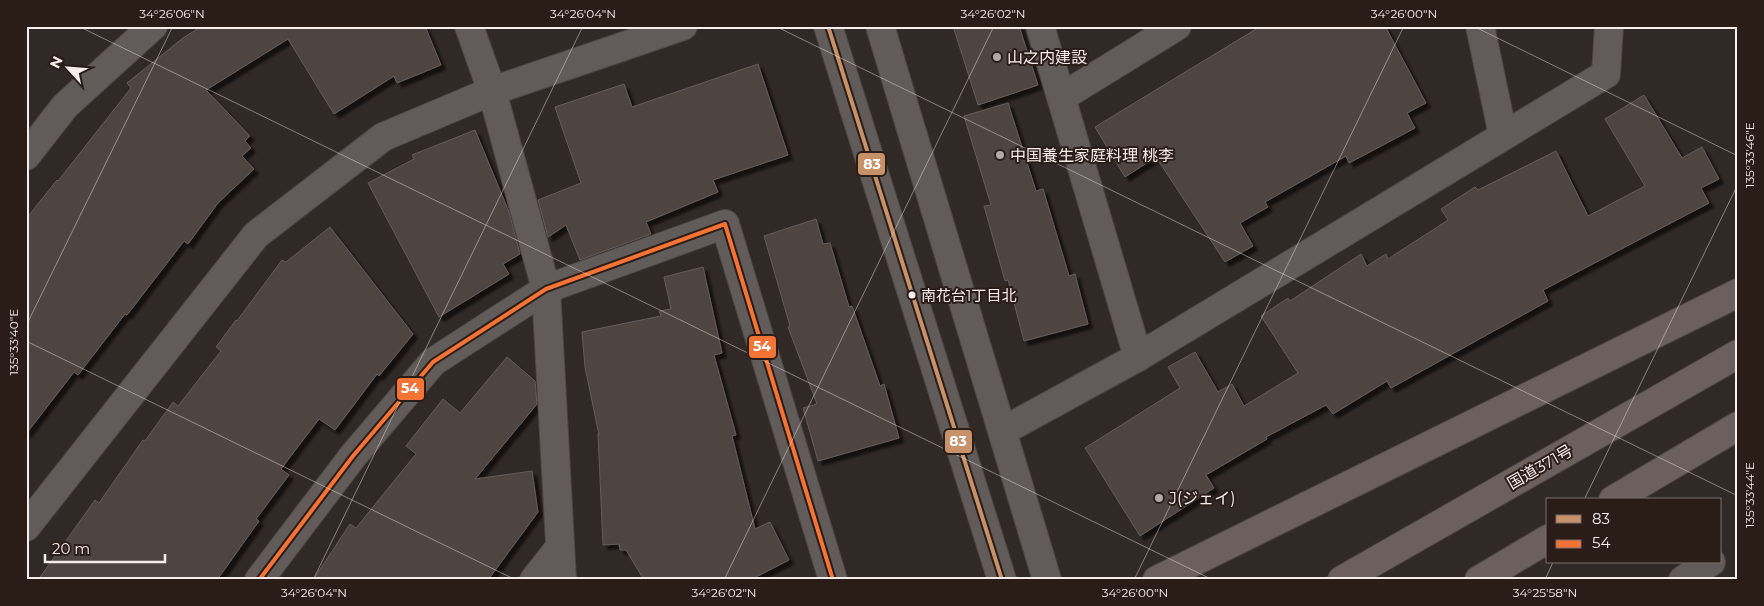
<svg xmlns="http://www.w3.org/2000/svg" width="1764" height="606" font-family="Montserrat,'Noto Sans JP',sans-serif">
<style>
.building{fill:#504440;stroke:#635d5a;filter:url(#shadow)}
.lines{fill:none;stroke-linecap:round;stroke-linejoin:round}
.minor-casing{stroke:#4d4644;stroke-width:30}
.highway-casing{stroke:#4d4644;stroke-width:30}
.minor{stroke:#615b59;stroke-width:28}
.highway{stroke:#6c605c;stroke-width:28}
.bus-1-casing{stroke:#2a1d18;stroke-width:8}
.bus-2-casing{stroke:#2a1d18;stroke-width:8}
.bus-1{stroke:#c7916a;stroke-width:4}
.bus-2{stroke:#f57335;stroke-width:4}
.ticks{fill:none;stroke:#f7eeeb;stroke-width:1;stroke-opacity:0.45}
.poi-dot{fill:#b1a9a6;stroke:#2a1d18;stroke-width:2}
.bus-dot{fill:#f7eeeb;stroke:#2a1d18;stroke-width:2}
.labels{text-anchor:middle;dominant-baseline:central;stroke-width:4;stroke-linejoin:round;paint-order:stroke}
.bus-label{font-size:15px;fill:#f7eeeb;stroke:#2a1d18;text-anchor:start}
.poi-label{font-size:16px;fill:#f7eeeb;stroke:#2a1d18;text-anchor:start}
.street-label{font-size:16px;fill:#f7eeeb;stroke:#2a1d18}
.line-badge{stroke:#2a1d18;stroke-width:2}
.badge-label{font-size:14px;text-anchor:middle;font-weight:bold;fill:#fff}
.neatline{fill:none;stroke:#f7eeeb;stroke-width:2}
.ticks-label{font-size:12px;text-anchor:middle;fill:#f7eeeb}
</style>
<defs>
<filter id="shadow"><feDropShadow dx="4.5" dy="4.5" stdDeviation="1" flood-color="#0009"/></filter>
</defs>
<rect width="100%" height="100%" fill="#302926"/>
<g class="building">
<path d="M202,26H425L441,65L397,83L394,76L334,114L288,39L206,90L250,136L245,141L251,148L242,156L254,169L218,203L188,244L184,241L127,315L125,314L78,375L74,372L26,434V219L57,180L58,181L131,88L127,83L183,38Z"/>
<path d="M953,26H1019L1038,85L978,105Z"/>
<path d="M1261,26H1385L1426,103L1407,113L1415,128L1349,163L1346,156L1265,202L1268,207L1240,223L1253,246L1225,262L1156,157L1125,177L1095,127Z"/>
<path d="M758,64L788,155L713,180L718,192L646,222L651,234L580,260L566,225L548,237L538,200L581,183L555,107L624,84L632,107Z"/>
<path d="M1644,95L1682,158L1702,147L1719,179L1701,188L1709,203L1543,290L1548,301L1391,388L1387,381L1333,414L1326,405L1266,437L1267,439L1206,475L1214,488L1140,536L1085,448L1180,388L1168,367L1195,352L1218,392L1232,384L1244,406L1298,373L1261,316L1288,298L1290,301L1361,254L1367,266L1386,254L1388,259L1448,220L1441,209L1475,187L1478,190L1556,151L1588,216L1645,186L1605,119Z"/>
<path d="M1008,103L1036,191L1043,189L1069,276L1075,274L1088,324L1024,341L1008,280L1005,281L984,206L991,205L964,116Z"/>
<path d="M475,130L509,212L520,254L503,264L509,274L439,317L368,183L414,159L412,155Z"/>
<path d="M816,219L823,244L830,243L849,307L852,306L880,386L884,384L899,438L818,461L803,408L817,404L788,327L790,326L764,236Z"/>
<path d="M330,227L413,334L379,376L377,374L335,430L319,419L281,469L289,475L256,519L259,521L217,580H38L95,500L99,503L143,440L145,441L173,402L178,406L221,351L216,347L236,320L237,321L282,260L286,262Z"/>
<path d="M703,267L722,353L714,355L736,435L732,436L755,529L770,522L789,560L750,580H644L626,550H620L619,544L603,545L598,434L599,435L585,367L582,332L661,316L659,311L671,309L664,277Z"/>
<path d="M507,357L535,381L537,404L475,479L532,471L538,512L488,580H313L350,524L356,528L416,454L406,446L443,399L460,413Z"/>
</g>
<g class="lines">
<defs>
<g id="minor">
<path d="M469,26L492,91L546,289L562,580"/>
<path d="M828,26L1002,580"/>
<path d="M880,26L1047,580"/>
<path d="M1040,26L1138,357"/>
<path d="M1480,26L1503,135"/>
<path d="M1062,97L1177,26"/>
<path d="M26,156L65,106L153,26"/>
<path d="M1003,431L1138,357L1606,74L1609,26"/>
<path d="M26,527L256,235L383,137L492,91L683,26"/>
<path d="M259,580L353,456L433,362L546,289L725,224L833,580"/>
<path d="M534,580L560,547"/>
<path d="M1683,580L1711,562"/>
</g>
<g id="highway">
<path d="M1613,500L1738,426"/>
<path d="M1157,580L1738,293"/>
<path d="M1342,580L1738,354"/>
<path d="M1479,580L1548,539"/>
</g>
</defs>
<use href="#minor" class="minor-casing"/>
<use href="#highway" class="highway-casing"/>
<use href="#minor" class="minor"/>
<use href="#highway" class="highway"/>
<defs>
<path id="bus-1" d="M828,26L1002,580"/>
<path id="bus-2" d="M259,580L353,456L433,362L546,289L725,224L833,580"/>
</defs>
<use href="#bus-1" class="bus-1-casing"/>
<use href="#bus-2" class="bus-2-casing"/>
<use href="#bus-1" class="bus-1"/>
<use href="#bus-2" class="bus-2"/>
</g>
<path class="ticks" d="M78,26L1213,580M775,26L1738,496M1473,26L1738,156M26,326L173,26M26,341L516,580M1584,500L1738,184M313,580L583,26M724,580L994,26M1134,580L1404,26M1545,580L1553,562"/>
<g class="poi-dot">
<circle cx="997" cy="57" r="5"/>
<circle cx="1000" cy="155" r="5"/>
<circle cx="1159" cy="498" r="5"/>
</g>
<circle class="bus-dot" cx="912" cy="295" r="4.5"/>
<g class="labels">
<g class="bus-label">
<text x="921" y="295">南花台1丁目北</text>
</g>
<g class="poi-label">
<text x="1007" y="57">山之内建設</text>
<text x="1010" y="155">中国養生家庭料理 桃李</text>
<text x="1169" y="498">J(ジェイ)</text>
</g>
<g class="street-label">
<text transform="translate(1540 467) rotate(-30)">国道371号</text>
</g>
</g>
<g class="line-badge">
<rect x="857" y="152" width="29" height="24" rx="5" fill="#c7916a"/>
<rect x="748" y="335" width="29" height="24" rx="5" fill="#f57335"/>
<rect x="396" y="377" width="29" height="24" rx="5" fill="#f57335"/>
<rect x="944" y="429" width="29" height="25" rx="5" fill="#c7916a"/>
</g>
<g class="badge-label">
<text x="872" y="169">83</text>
<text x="762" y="351">54</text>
<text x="410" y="393">54</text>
<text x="958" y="446">83</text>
</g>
<rect width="1764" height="606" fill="none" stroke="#2a1d18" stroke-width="55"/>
<rect x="1546" y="498" width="175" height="65" fill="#2a1d18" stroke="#7c716c"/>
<rect x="1556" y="515" width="25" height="8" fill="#c7916a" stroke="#7c716c"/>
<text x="1592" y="524" font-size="15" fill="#f7eeeb">83</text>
<rect x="1556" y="540" width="25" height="8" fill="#f57335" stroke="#7c716c"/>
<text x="1592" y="548" font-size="15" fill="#f7eeeb">54</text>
<g transform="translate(68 68) rotate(296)" stroke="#2a1d18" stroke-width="4" paint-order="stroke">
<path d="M0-4L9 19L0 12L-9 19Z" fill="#f7eeeb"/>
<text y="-8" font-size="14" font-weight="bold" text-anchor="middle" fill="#f7eeeb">N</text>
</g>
<path d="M45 554v8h120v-8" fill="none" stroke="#f7eeeb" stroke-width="2.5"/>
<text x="52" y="554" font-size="15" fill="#f7eeeb" stroke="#2a1d18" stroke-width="4" paint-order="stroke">20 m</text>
<rect x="28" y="28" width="1708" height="550" class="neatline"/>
<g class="ticks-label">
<text x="172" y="18">34°26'06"N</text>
<text x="583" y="18">34°26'04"N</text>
<text x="993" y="18">34°26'02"N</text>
<text x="1404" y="18">34°26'00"N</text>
<text transform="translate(1750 155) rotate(-90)" y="4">135°33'46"E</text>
<text transform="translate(14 342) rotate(-90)" y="4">135°33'40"E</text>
<text transform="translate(1750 495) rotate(-90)" y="4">135°33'44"E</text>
<text x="314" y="597">34°26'04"N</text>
<text x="724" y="597">34°26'02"N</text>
<text x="1135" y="597">34°26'00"N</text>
<text x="1545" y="597">34°25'58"N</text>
</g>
</svg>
